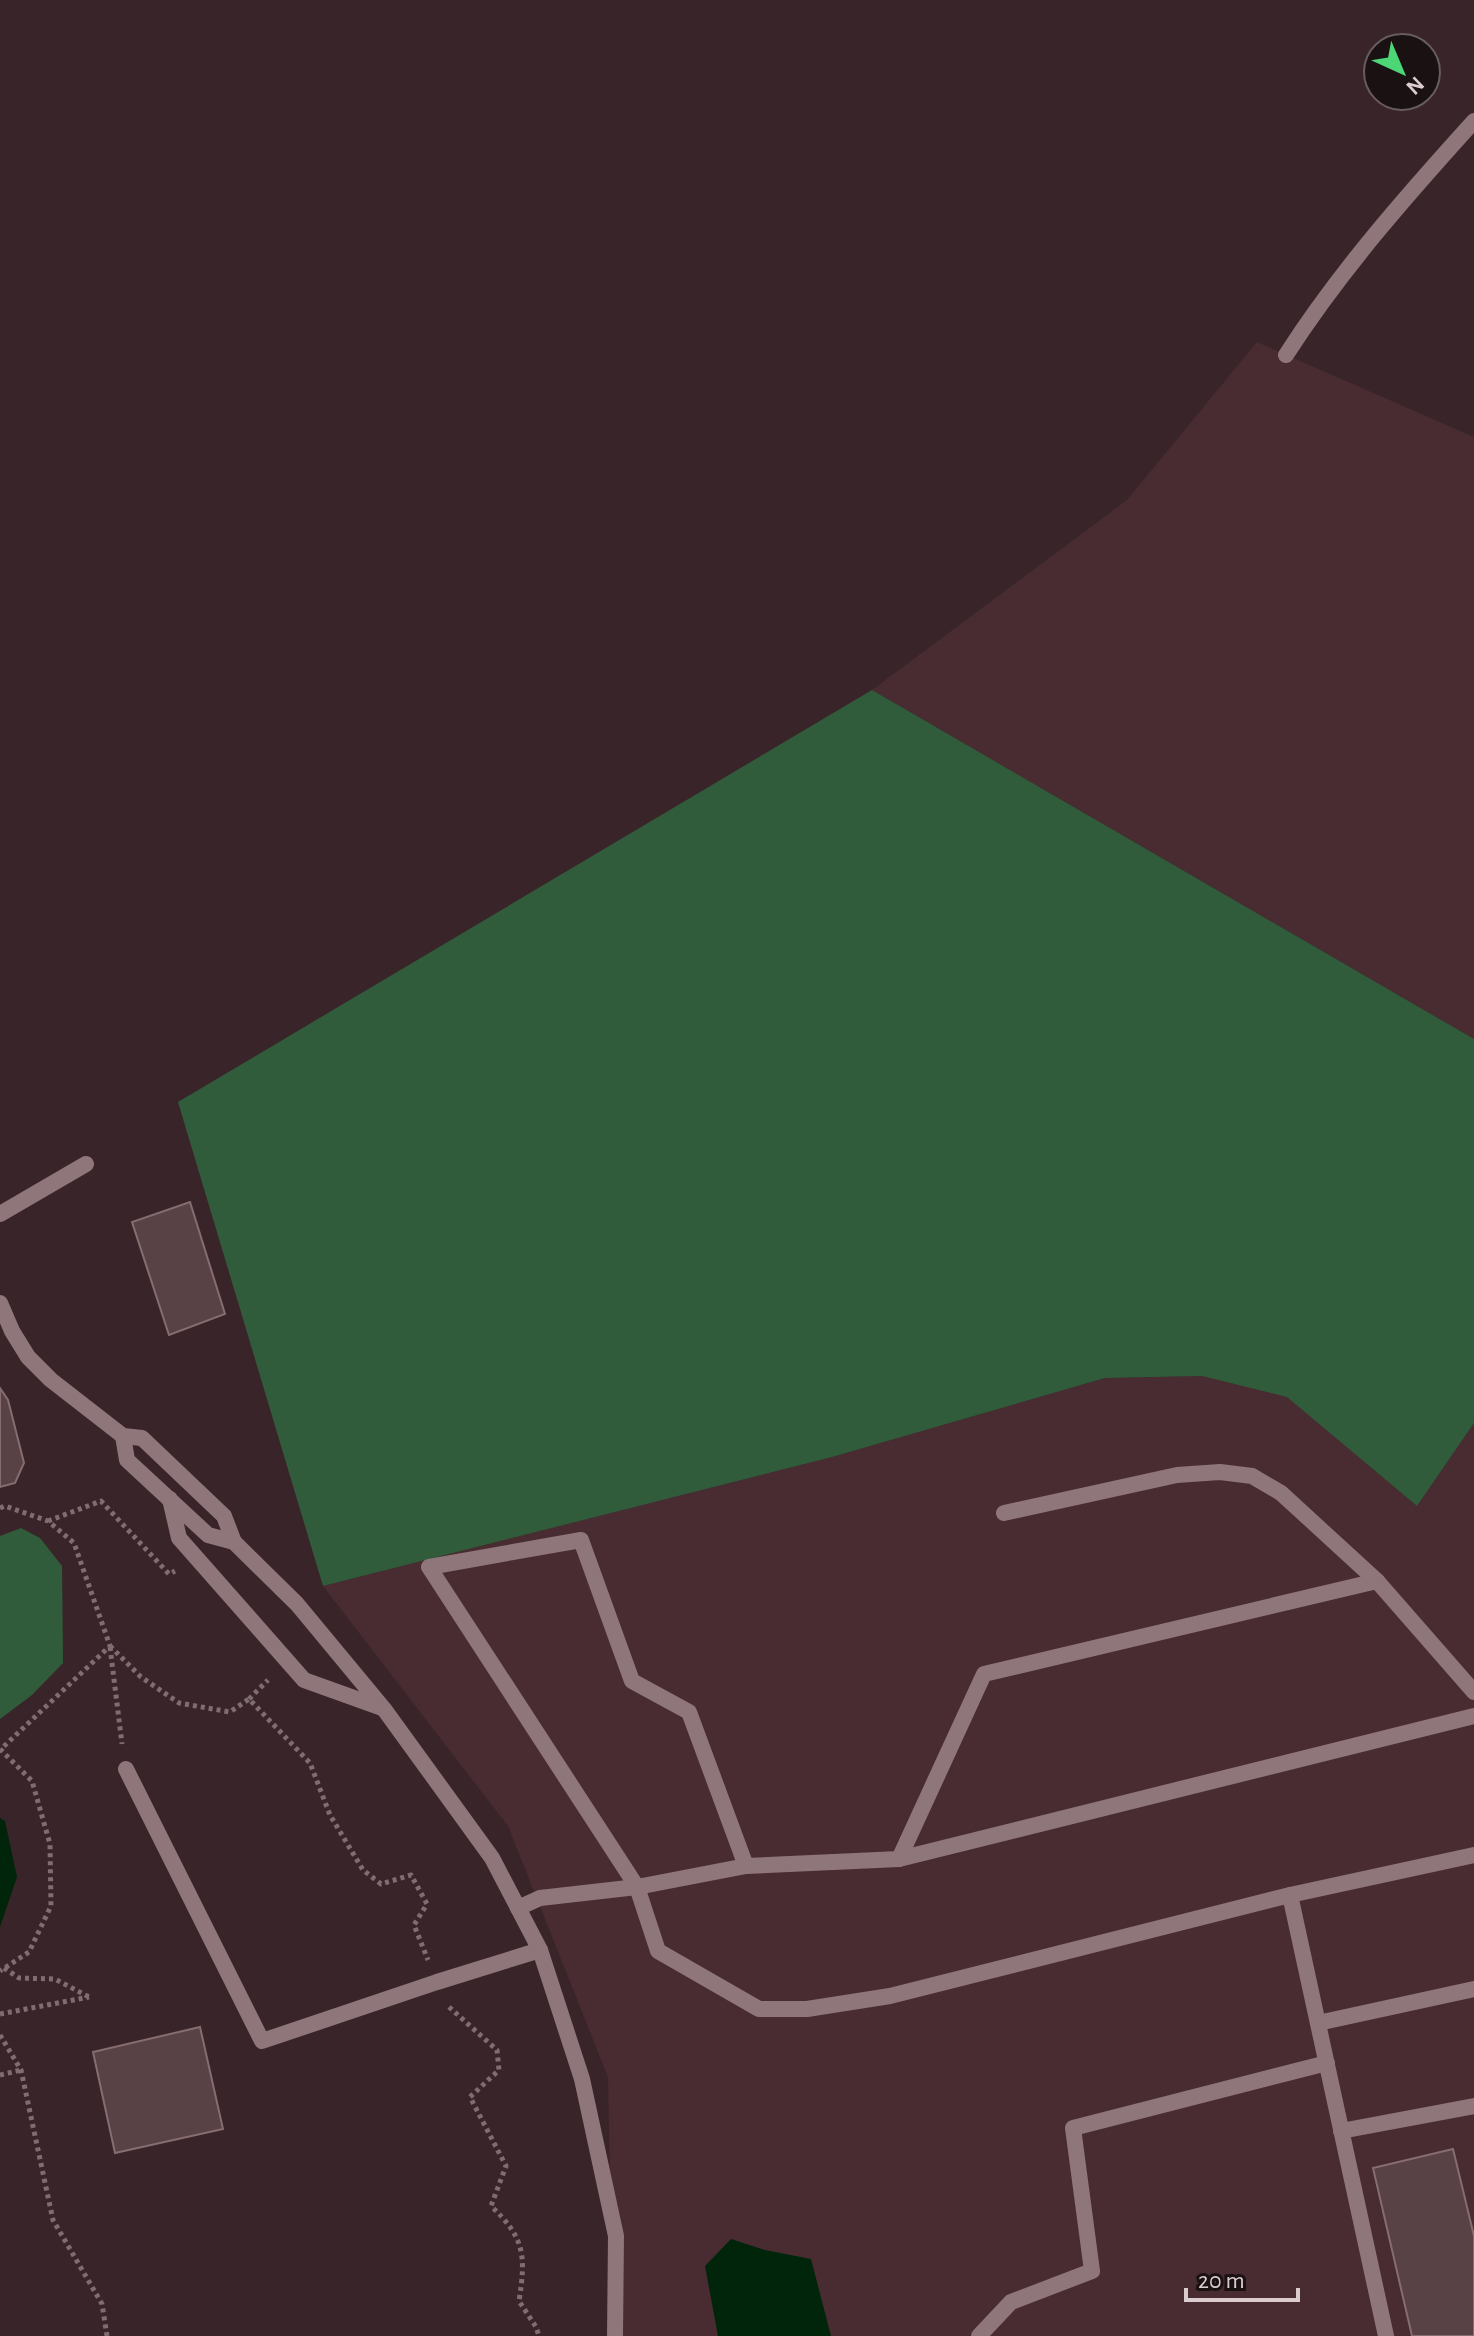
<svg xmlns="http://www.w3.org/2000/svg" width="1474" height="2336" font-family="'Alegreya Sans',sans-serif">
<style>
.built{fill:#482c31}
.green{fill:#315c3b}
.water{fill:#00250b}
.building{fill:#584246;stroke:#856d70;stroke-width:2}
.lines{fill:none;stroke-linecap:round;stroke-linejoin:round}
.path{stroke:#7f6d70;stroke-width:5;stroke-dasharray:4 4;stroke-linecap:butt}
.service{stroke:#8f767a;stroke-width:16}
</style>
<rect width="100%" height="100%" fill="#392529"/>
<g class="built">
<path d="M1257,342L1474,437V1039L872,690L1127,500Z"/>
<path d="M1202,1376L1288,1397L1417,1506L1474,1423V2336H613L608,2077L508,1826L323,1586L832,1457L1105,1378Z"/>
</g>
<g class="green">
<path d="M872,690L1474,1039V1423L1417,1506L1287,1397L1202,1376L1105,1378L832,1457L323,1586L178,1102Z"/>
<path d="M21,1528L40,1538L62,1566L63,1663L32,1695L0,1719V1536Z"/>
</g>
<g class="water">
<path d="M0,1818L5,1821L17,1877L0,1927Z"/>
<path d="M731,2239L765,2250L811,2259L831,2336H718L705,2266Z"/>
</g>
<g class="building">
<path d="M190,1202L225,1314L169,1335L132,1222Z"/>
<path d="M0,1388L8,1400L24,1463L15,1483L0,1487Z"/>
<path d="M200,2027L223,2129L115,2153L93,2052Z"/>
<path d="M1453,2149L1474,2236V2336H1412L1373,2168Z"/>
</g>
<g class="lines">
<g class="path">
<path d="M0,1508L5,1506L48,1521L74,1543L110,1646L1,1749"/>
<path d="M48,1521L101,1501L169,1574L175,1571"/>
<path d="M110,1646L141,1677L179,1703L230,1712L249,1699L310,1763L330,1815L363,1870L381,1884L411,1875L427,1904L414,1925L428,1960"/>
<path d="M110,1647L122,1744"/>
<path d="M249,1699L268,1680"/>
<path d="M0,1749L32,1781L50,1844L51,1906L29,1952L0,1971"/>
<path d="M4,1968L19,1978L55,1979L89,1997"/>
<path d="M449,2007L497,2050L499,2070L470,2097L506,2166L491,2206C525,2238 526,2256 519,2301L536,2327L539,2336"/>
<path d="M0,2014L89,1997"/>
<path d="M0,2035L21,2070L53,2220L102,2304L107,2336"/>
<path d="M0,2075L21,2070"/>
</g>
<g class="service">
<path d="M1286,355C1340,271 1407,195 1474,121"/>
<path d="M0,1214L86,1164"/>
<path d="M0,1303L12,1331L28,1357L51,1380L123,1436L142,1438L224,1516L234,1542L297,1604L384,1709L492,1858L540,1950L582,2079L616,2236L615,2336"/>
<path d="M123,1436L127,1460L208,1535L234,1542"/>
<path d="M170,1499L179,1538L304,1680L382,1708"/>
<path d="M1004,1513L1177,1475L1220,1472L1252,1476L1281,1493L1377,1581"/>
<path d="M126,1769L262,2041L437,1982L540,1950"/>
<path d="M899,1859L984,1674L1377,1581L1474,1692"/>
<path d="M746,1866L689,1712L632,1681L581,1540L429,1567L637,1887L658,1951L759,2009H807L890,1996L1290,1895L1474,1855"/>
<path d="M1290,1895L1386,2336"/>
<path d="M518,1908L540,1898L637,1887L746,1866L899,1859L1474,1716"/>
<path d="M1318,2023L1474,1989"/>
<path d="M1341,2131L1474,2106"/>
<path d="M979,2336L1011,2302L1092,2271L1073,2128L1327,2063"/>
</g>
</g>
<g transform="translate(1402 72) rotate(136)"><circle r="38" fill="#1a1113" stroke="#675c5e" stroke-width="2"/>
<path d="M0-6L14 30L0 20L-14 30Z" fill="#4cd676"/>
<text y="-12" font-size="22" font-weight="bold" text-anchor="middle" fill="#dbcdcf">N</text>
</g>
<path d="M1186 2288v12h112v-12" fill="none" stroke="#dbcdcf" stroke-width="4"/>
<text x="1198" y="2288" font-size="24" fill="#dbcdcf" stroke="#1a1113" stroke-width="6" paint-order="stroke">20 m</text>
</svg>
